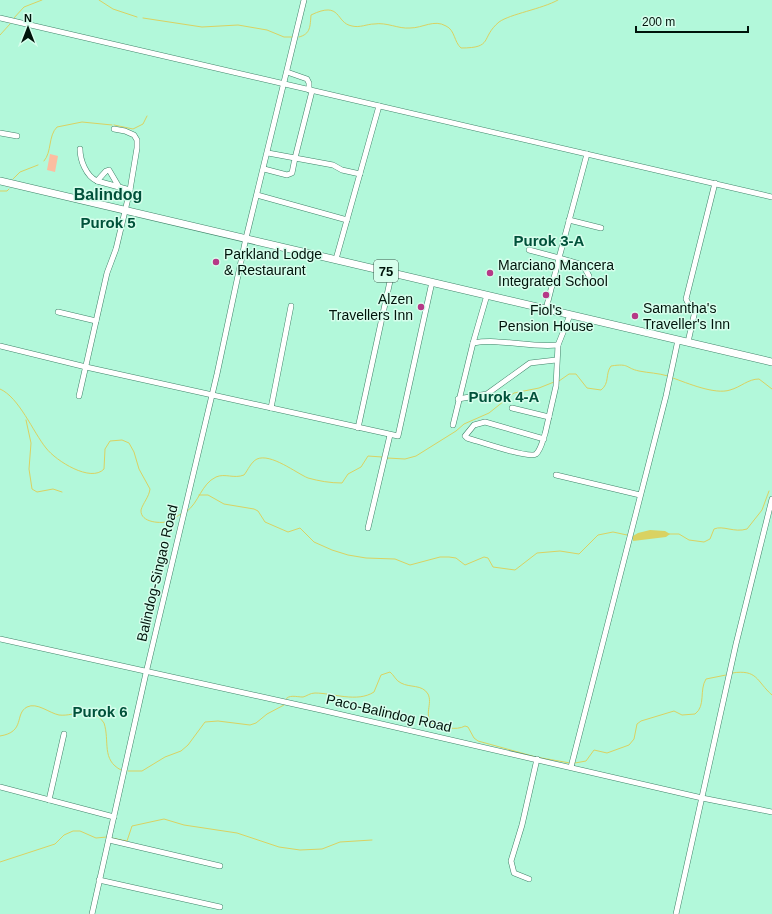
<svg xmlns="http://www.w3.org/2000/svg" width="772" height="914" font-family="Helvetica,sans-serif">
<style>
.green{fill:#fcbda0}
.water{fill:#d9d262}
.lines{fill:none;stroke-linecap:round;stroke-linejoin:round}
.stream{stroke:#d9d262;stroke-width:1}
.minor-casing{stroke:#408369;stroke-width:6}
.highway-casing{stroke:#408369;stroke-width:8}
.minor{stroke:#fff;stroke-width:5}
.highway{stroke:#fff;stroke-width:7}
.poi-dot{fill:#b63987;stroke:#d6feec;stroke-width:1.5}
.labels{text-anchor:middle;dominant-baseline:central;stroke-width:3;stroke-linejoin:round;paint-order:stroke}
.shield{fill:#d6feec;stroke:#405a4e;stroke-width:1}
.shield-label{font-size:13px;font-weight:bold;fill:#00140b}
.poi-label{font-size:14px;fill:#00140b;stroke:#d6feec;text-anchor:start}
.street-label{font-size:14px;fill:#00140b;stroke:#d6feec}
.neighbourhood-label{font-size:15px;font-weight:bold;fill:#00513a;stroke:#d6feec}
.quarter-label{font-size:16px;font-weight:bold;fill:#00513a;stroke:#d6feec}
</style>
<rect width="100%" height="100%" fill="#b2f8da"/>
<path class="green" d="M50,154L58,156L55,172L47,170Z"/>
<path class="water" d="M650,530L665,531L670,534L666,537L633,541V536L638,533Z"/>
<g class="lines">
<g class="stream">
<path d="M99,0L113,9L137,17"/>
<path d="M143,18L202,27L238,25L267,30L284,37H293"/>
<path d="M13,19L24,7L42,0"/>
<path d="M0,35L10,24"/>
<path d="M299,37C311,34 310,26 311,15C342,0 335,23 352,26C360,28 367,24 374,24C387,22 398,29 410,28C423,28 434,19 446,26C455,30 454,42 461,48C494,48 480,38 499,22C510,14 542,9 558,0"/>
<path d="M114,125L133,129L143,124L147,116"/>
<path d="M44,161C52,152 48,136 57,127L82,122L112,125"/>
<path d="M13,179L20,172L38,165"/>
<path d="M0,191H7L9,189"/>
<path d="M673,378C687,383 715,395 730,390C741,387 748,379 759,379L772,389"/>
<path d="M559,381L569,374H576L587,388L601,390C610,383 605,374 611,366C630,363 625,368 639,371C649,373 658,373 668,376"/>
<path d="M0,389C19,397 33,432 46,448C56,461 91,483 104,469L105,449L110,441L122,440L129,443L134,452L139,469L150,489C149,497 143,503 141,510C140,523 162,524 170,521C174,519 177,516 181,514"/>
<path d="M26,420L31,443L29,469L32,489L37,492L53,489L62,492"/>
<path d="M387,458L405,459L416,456L456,431L464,424L489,413L514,393L539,388L554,382"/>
<path d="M199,495H208L224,504L254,509L258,511L265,522L288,532L300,528L314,542L332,550L348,555L366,558L395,559L410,565L440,557H449L456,558L465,565L484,557L488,558L493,567L515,570L537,553L560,551L579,554L598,535L613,532L627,535"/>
<path d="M186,512C199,503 201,484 216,477C225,473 234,479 244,475C248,470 251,462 257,459C271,453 296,473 308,478C319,481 330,483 342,483L348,474L361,467L368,456L382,457"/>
<path d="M669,534H679L689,540L704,542L710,539L714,529C723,525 734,533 747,529L762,510L769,491"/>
<path d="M732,673C758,669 756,681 772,695"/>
<path d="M285,700C289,694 296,697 303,697C307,696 310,693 315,693C333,693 357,703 374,692L381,675L390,672C394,675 396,681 401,683C410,688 422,684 428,694C433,704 423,715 433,724C442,727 456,731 465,726L468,727L474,738L478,741L536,757L570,763"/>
<path d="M0,736C26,732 14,714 27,707C37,702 49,713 59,715C76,717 90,703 104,723C110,741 101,760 121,770"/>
<path d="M575,763L586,761L594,750L607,753L629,745L634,739L637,724L641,721L674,711L682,715L695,714C706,706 699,690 706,679L726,675"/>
<path d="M128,771H142L165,757L181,751L188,745L205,722L218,721L250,725L256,723L267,714L284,705"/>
<path d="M112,838L127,841L132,826L164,819L184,825L237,833L279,847L300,850L322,849L340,842L372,840"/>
<path d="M0,862L55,844L64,835L73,831H80L96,838L107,837"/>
</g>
<defs>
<g id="minor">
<path d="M0,18L772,197"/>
<path d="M287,72L307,79L309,83V90"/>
<path d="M312,91L295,158L333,165L342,170L360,174"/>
<path d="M0,133L17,136"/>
<path d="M80,149C80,160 86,176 97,181"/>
<path d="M264,169L287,175L292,173L295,158L268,153"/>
<path d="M119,187L109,170L106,171L97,181L130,190"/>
<path d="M257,195L347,220"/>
<path d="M569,220L601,228"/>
<path d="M529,250L559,258L587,154"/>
<path d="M336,259L379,106"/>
<path d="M546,309L559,258L583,265L589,276"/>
<path d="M58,312L96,321"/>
<path d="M688,342L695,311V308L688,303L686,299L715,183"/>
<path d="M473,343C501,338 529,348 558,345"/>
<path d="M0,346L86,367L398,436L432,282"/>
<path d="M79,396L107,273L116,249L130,190L137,148V140L134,135L125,131L114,129"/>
<path d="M458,399L487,394L530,363L556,360"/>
<path d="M271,408L291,306"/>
<path d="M512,408L549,417"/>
<path d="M453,425L473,343L487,295"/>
<path d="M358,428L392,272"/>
<path d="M544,439L485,422L474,425L465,436L467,438C478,441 529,459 536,454C541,450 543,439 545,434L556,386L558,345L570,315"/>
<path d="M556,475L640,495"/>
<path d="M368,528L390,435"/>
<path d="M0,639L321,710L702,798L772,812"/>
<path d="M571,767L666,396L678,340"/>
<path d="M0,787L114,817"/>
<path d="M49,800L64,734"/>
<path d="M109,840L220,866"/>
<path d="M529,879L514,873L511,861L522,825L537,759"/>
<path d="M99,880L220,907"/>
<path d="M92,914L146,673L217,374L246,238L304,0"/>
<path d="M676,914L736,644L772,499"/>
</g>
<path id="highway" d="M0,181L772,362"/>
</defs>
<use href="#minor" class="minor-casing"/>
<use href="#highway" class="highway-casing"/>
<use href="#minor" class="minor"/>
<use href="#highway" class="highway"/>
</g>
<g class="poi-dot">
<circle cx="216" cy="262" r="4"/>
<circle cx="490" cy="273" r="4"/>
<circle cx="546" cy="295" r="4"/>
<circle cx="421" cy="307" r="4"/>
<circle cx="635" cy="316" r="4"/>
</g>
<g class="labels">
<rect class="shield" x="374" y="260" width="24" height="22" rx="3"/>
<g class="shield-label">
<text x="386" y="271">75</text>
</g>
<g class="poi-label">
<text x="224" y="254">Parkland Lodge<tspan x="224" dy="16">&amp; Restaurant</tspan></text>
<text x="498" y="265">Marciano Mancera<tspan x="498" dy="16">Integrated School</tspan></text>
<text x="413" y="299" text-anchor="end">Alzen<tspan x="413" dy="16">Travellers Inn</tspan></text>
<text x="643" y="308">Samantha's<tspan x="643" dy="16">Traveller's Inn</tspan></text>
<text x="546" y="310" text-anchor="middle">Fiol's<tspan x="546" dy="16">Pension House</tspan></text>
</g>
<g class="street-label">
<text transform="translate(157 573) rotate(-77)">Balindog-Singao Road</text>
<text transform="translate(389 713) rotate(13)">Paco-Balindog Road</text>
</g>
<g class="neighbourhood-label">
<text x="108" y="222">Purok 5</text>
<text x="549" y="240">Purok 3-A</text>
<text x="504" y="396">Purok 4-A</text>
<text x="100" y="711">Purok 6</text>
</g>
<g class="quarter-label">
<text x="108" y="194">Balindog</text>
</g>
</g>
<g transform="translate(28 28)" stroke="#d6feec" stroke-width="3" paint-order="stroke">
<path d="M0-3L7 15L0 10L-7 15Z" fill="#00140b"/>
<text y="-6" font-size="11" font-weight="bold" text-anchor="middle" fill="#00140b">N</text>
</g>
<path d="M636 26v6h112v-6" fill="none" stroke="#00140b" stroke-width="2"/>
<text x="642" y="26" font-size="12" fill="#00140b" stroke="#d6feec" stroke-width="3" paint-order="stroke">200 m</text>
</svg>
